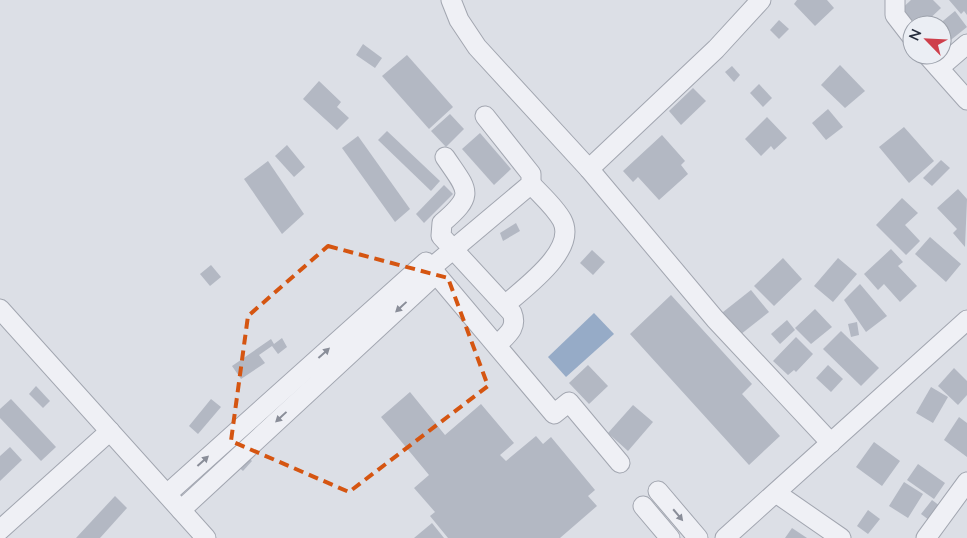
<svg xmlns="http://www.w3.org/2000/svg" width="967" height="538" font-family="Lato,sans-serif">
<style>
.water{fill:#96abc7}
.building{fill:#b3b8c3}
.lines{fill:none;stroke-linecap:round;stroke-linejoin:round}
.minor-casing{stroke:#a2a6b0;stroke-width:21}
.minor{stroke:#eff0f5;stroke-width:19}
.oneway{fill:#8a8e99}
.marked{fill:none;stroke:#d55511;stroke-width:4;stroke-dasharray:10 6;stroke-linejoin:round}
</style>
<rect width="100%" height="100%" fill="#dcdfe6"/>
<path class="water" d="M594,313L614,334L566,377L548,357Z"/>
<g class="building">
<path d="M797,0H827L834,8L815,26L794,4Z"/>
<path d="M911,0H933L941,8L923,25H912L897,13Z"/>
<path d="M949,0H967V15L964,11L961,14Z"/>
<path d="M955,11L967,27L942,47V25H938Z"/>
<path d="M779,20L789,29L779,39L770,30Z"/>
<path d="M363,44L382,58L375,68L356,55Z"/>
<path d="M407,55L453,107L429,129L382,76Z"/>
<path d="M840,65L865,91L845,108L821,85Z"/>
<path d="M732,66L740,75L734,82L725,72Z"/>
<path d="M319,81L341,102L337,107L349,118L337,130L303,99Z"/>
<path d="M759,84L772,98L763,107L750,93Z"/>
<path d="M693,88L706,101L681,125L669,111Z"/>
<path d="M828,109L843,127L826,140L812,123Z"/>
<path d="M450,114L464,129L446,147L431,131Z"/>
<path d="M767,117L787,138L774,150L771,146L761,156L745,139Z"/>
<path d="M904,127L934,161L909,183L879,147Z"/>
<path d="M387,131L440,181L431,191L378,140Z"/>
<path d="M480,133L511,169L494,185L462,149Z"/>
<path d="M662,135L685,161L681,165L688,174L659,200L638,177L633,182L623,171Z"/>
<path d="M358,136L410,209L395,222L342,148Z"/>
<path d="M287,145L305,167L294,177L275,156Z"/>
<path d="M941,160L950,168L932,186L923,178Z"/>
<path d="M268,161L304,214L282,234L244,179Z"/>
<path d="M444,185L453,194L424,223L416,214Z"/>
<path d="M958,189L967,199L965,247L953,233L957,229L937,208Z"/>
<path d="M902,198L918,213L905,225L920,241L906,255L876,225Z"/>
<path d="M516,223L520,231L503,241L500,233Z"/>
<path d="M930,237L961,264L946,282L915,254Z"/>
<path d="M891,249L903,262L898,266L917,286L900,302L884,284L878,290L864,274Z"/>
<path d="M592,250L605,262L593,275L580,263Z"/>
<path d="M783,258L802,279L774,306L754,286Z"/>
<path d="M838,258L857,274L833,302L814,286Z"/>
<path d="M211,265L221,277L210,286L200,274Z"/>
<path d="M860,284L887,316L866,332L844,300Z"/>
<path d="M751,290L769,312L736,338L718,316Z"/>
<path d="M671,295L752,384L742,394L780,436L749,465L630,334Z"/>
<path d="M815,309L832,327L811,344L795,328Z"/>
<path d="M787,320L795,330L780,344L771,334Z"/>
<path d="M857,322L859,335L851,337L848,324Z"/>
<path d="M841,331L879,368L861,386L823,349Z"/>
<path d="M796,337L813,354L796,372L794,370L788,375L773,361Z"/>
<path d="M282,338L287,347L278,354L272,346L259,355L265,363L241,379L232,366L271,339L274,344Z"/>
<path d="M588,365L608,386L589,404L569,383Z"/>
<path d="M828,365L843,379L831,392L816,378Z"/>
<path d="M954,368L967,381V395L958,405L938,386Z"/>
<path d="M36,386L50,401L43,408L29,394Z"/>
<path d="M931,387L948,397L933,423L916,413Z"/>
<path d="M410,392L445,435L481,404L514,443L500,455L506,461L536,436L543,444L551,437L595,490L588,496L597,506L560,538H448L430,516L435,512L414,488L429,475L381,417Z"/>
<path d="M11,399L56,447L41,461L0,418V409Z"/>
<path d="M211,399L221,407L198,434L189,426Z"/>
<path d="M633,405L653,422L628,451L608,433Z"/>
<path d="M959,417L967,423V457L944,440Z"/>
<path d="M874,442L900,461L882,486L856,467Z"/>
<path d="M10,447L22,460L0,481V456Z"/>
<path d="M244,453L252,461L243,471L234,463Z"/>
<path d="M918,464L945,483L934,499L907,480Z"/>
<path d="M904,482L923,494L908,518L889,506Z"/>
<path d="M115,496L127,508L100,538H76Z"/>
<path d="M932,500L940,506L929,520L921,514Z"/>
<path d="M868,510L880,519L868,534L857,526Z"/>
<path d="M432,523L444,538H414Z"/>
<path d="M792,528L807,538H785Z"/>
</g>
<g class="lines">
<defs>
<g id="minor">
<path d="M451,0L459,20L477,47L589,169L715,319L831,443"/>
<path d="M895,0V15L912,37"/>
<path d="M927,55L967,100"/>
<path d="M939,68L967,44"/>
<path d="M445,157C468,191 476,194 442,223L441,236L512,313C518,328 507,335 497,345"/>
<path d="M589,169L716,49L761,0"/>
<path d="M431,268L531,184V174L485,116"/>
<path d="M505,305C524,288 578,250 562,220C555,207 541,195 531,184"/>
<path d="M0,309L206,538"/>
<path d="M658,491L698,538"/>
<path d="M776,493L841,538"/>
<path d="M167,494L426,262L554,414L569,402L620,463"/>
<path d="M643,506L670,538"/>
<path d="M181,510L436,274"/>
<path d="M0,530L110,431"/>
<path d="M725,538L967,320"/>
<path d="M926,538L967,482"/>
</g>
</defs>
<use href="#minor" class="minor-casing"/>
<use href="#minor" class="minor"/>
</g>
<defs><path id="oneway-solid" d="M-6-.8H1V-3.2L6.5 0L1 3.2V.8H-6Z" transform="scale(1.25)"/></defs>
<g class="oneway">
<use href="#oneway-solid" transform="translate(401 307) rotate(137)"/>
<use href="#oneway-solid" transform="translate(324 353) rotate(-42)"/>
<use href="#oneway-solid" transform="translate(281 417) rotate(137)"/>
<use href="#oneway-solid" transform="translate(203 461) rotate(-42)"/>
<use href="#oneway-solid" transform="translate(678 515) rotate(50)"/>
</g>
<path class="marked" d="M328,246L448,278L488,386L349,492L231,441L248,316Z"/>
<g transform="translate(927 40) rotate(294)"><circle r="24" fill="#ebeef4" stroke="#9ca1ab"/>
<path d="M0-4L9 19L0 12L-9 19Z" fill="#ce3f4b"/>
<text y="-8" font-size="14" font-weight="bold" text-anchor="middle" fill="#262d3d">N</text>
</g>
</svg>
